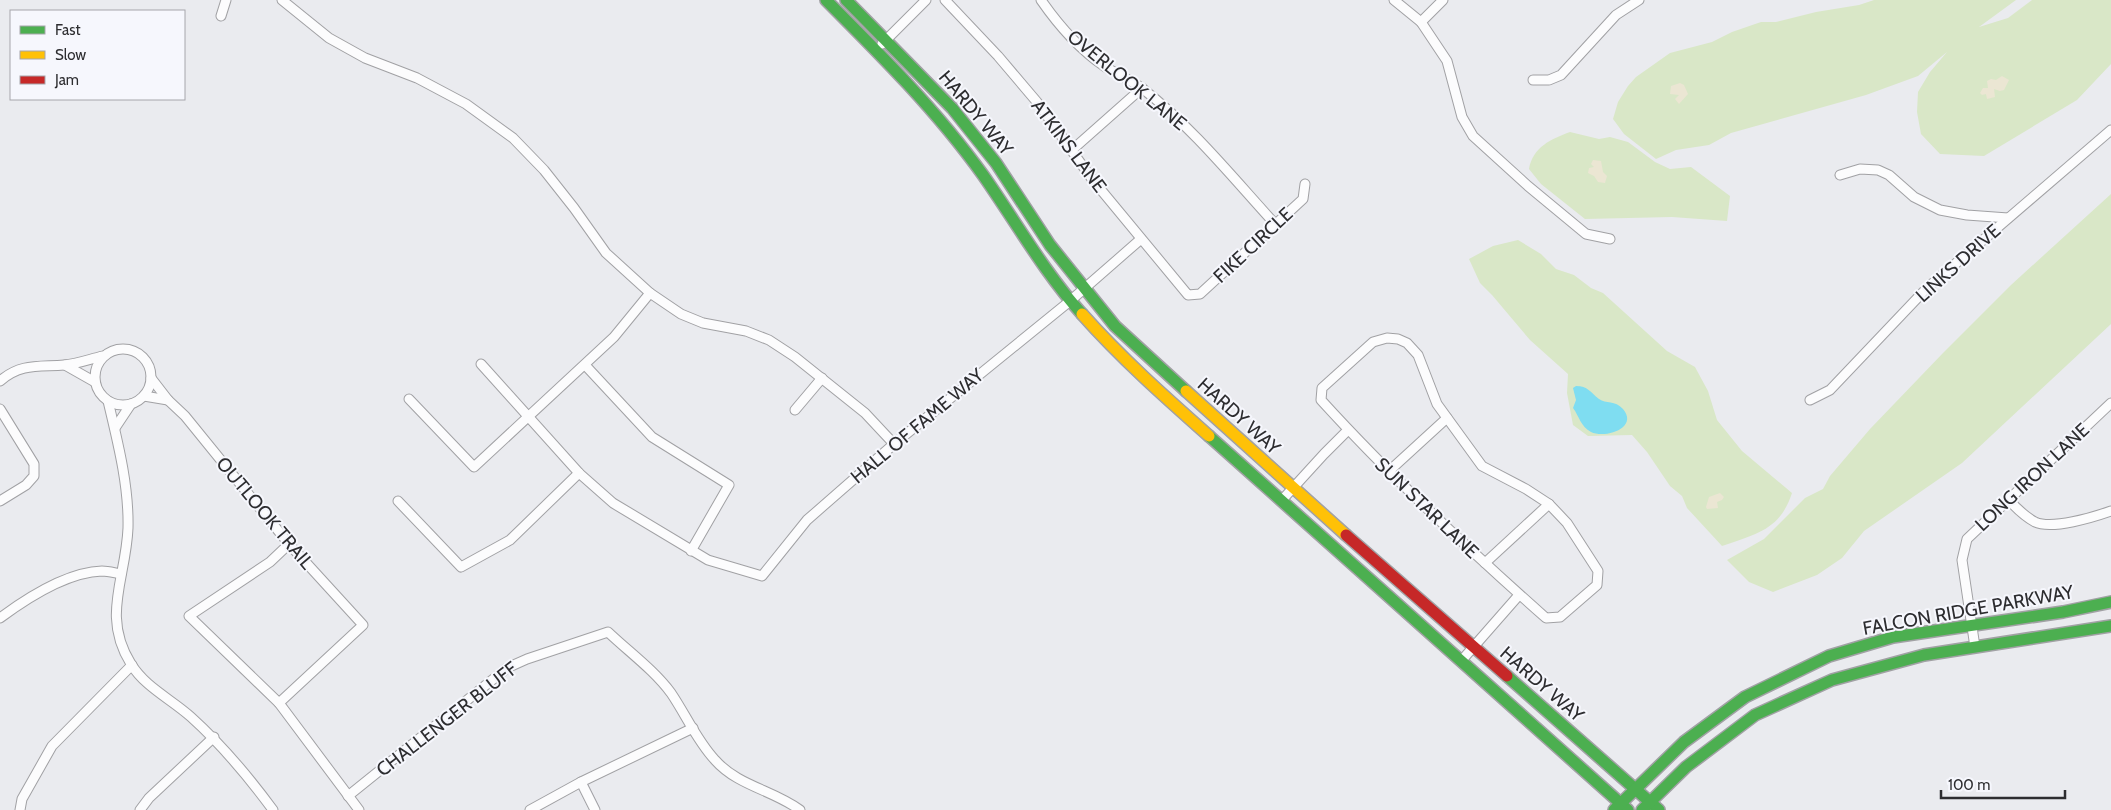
<svg xmlns="http://www.w3.org/2000/svg" width="2111" height="810" font-family="Cabin,sans-serif">
<style>
.green{fill:#d9e7c7}
.sand{fill:#ebe6d3}
.water{fill:#7fddf1}
.lines{fill:none;stroke-linecap:round;stroke-linejoin:round}
.street-casing{stroke:#a1a1a4;stroke-width:11}
.fast-casing{stroke:#a1a1a4;stroke-width:14}
.slow-casing{stroke:#a1a1a4;stroke-width:14}
.jam-casing{stroke:#a1a1a4;stroke-width:14}
.street{stroke:#fcfcfd;stroke-width:9}
.fast{stroke:#4caf50;stroke-width:11}
.slow{stroke:#ffc107;stroke-width:11}
.jam{stroke:#c62828;stroke-width:11}
.labels{text-anchor:middle;dominant-baseline:central;stroke-width:4;stroke-linejoin:round;paint-order:stroke}
.street-label{font-size:19px;fill:#2d2d30;stroke:#f6f7fd}
</style>
<rect width="100%" height="100%" fill="#eaebef"/>
<g class="green">
<path d="M1874,0H2016L1979,27L2008,18L2032,0H2111V64L2077,100L1984,156L1940,154L1921,134L1917,112L1918,92L1930,72L1947,52L1918,76L1866,95L1731,133L1709,145L1676,150L1656,159L1624,134L1613,119L1618,102L1628,86L1636,77L1670,53L1712,42L1732,32L1761,22H1776L1816,12L1859,5Z"/>
<path d="M1570,132L1599,139L1610,137L1628,142L1655,162L1670,169L1691,167L1730,196L1727,221L1672,217L1585,219L1541,184L1529,169C1533,147 1551,139 1570,132Z"/>
<path d="M2111,194V324L1962,463L1864,531L1842,558L1817,575L1773,592L1749,582L1727,560L1764,539L1805,498L1823,489L1830,476L1870,429L1943,353L2011,285Z"/>
<path d="M1518,240L1541,254L1556,269L1574,275L1591,288L1603,293L1667,351L1695,367L1708,391L1717,420L1742,451L1792,493C1780,530 1756,534 1722,546L1687,508L1682,496L1670,486L1647,452L1632,435L1588,436L1573,425L1567,393L1568,374L1530,340L1492,295L1480,283L1469,259L1493,246Z"/>
</g>
<g class="sand">
<path d="M2002,76L2009,80L2004,90L2000,91L1994,89L1995,97L1987,99L1986,94L1982,95L1980,93L1983,88H1988L1987,81L1991,79L1996,80Z"/>
<path d="M1680,83L1684,85L1688,94L1679,104L1675,99L1679,95L1670,94L1671,86Z"/>
<path d="M1593,160L1601,161L1603,172L1607,176L1605,183L1598,182L1594,176L1588,173L1589,168L1594,167L1591,164Z"/>
<path d="M1720,493L1724,497L1722,500L1717,502L1718,508L1707,509L1706,507L1709,497Z"/>
</g>
<path class="water" d="M1576,386C1588,386 1590,392 1599,399C1606,404 1615,400 1623,409C1639,428 1605,439 1591,432C1581,427 1579,416 1573,408L1576,400L1573,388Z"/>
<g class="lines">
<defs>
<g id="street">
<path d="M282,0L329,38L365,58L417,78L466,104L513,138L544,170L574,208L606,253L650,293L681,314L703,323L746,331L769,340L795,357L865,413L894,444"/>
<path d="M945,0L998,56L1037,102L1092,179L1188,295L1200,294L1303,199L1305,184"/>
<path d="M1041,0C1059,26 1078,48 1104,66C1116,74 1131,80 1143,89C1193,128 1233,178 1276,225"/>
<path d="M1394,0L1421,22L1447,61L1462,117L1473,136L1528,186L1586,234L1610,239"/>
<path d="M221,16L226,0"/>
<path d="M1421,22L1443,0"/>
<path d="M882,44L926,0"/>
<path d="M1533,80H1549L1561,75L1616,15L1639,0"/>
<path d="M1072,150L1142,88"/>
<path d="M1840,175L1860,169L1878,170L1889,175L1914,197L1940,210L1967,215L2008,218"/>
<path d="M1387,338L1398,339L1407,343L1418,355L1437,404L1482,466L1526,489L1549,504L1567,523L1598,571L1597,585L1560,617L1546,618C1468,549 1392,478 1321,400L1322,388L1373,342Z"/>
<circle cx="123" cy="377" r="28"/>
<path d="M481,364L579,473L613,503L708,560L762,576L807,520L894,444L1070,301L1141,239"/>
<path d="M65,365L95,382"/>
<path d="M585,365L652,437L729,485L691,551"/>
<path d="M151,378L168,400L185,416L289,544L363,625L279,703"/>
<path d="M0,381C21,363 39,367 64,365C77,364 90,359 103,356"/>
<path d="M144,396L168,400"/>
<path d="M409,399L474,467L614,337L650,293"/>
<path d="M1810,400L1830,390L1926,289L2111,130"/>
<path d="M108,401C118,443 129,486 128,528C126,579 101,616 131,664C145,687 171,699 191,717C222,745 248,776 273,810"/>
<path d="M0,409L34,464V476L26,485L0,501"/>
<path d="M795,410L822,378"/>
<path d="M115,428L131,404"/>
<path d="M1388,472L1447,418"/>
<path d="M2008,499C2016,508 2024,516 2035,522C2052,530 2094,517 2111,511"/>
<path d="M1282,500L1324,454L1348,430"/>
<path d="M398,501L461,567L510,540L579,473"/>
<path d="M289,544L270,562L189,616L279,703L359,810"/>
<path d="M1485,563L1549,504"/>
<path d="M0,618C27,598 68,572 102,571C108,571 115,573 121,574"/>
<path d="M1975,647L1962,560L1967,539L2111,403"/>
<path d="M1462,660L1519,595"/>
<path d="M581,782L595,810"/>
<path d="M348,796L507,668L527,659L608,632C629,652 654,670 671,693C686,715 697,741 715,760C738,786 773,790 800,810"/>
<path d="M20,810L22,799L52,746L132,665"/>
<path d="M140,810L149,798L214,737"/>
<path d="M530,810L581,782L693,728"/>
</g>
<g id="fast">
<path d="M826,0C881,55 937,111 983,175C1016,222 1044,272 1082,314"/>
<path d="M846,0L952,108L996,163L1050,245L1115,326L1186,391"/>
<path d="M1209,436L1628,810"/>
<path d="M1507,676L1659,810"/>
<path d="M1614,810L1684,742L1745,697L1829,656L1893,637L2063,612L2111,602"/>
<path d="M1642,810L1686,767L1755,715L1832,680L1924,655L2111,626"/>
</g>
<g id="slow">
<path d="M1082,314C1121,358 1165,397 1209,436"/>
<path d="M1186,391L1346,535"/>
</g>
<path id="jam" d="M1346,535L1507,676"/>
</defs>
<use href="#street" class="street-casing"/>
<use href="#fast" class="fast-casing"/>
<use href="#slow" class="slow-casing"/>
<use href="#jam" class="jam-casing"/>
<use href="#street" class="street"/>
<use href="#fast" class="fast"/>
<use href="#slow" class="slow"/>
<use href="#jam" class="jam"/>
</g>
<g class="labels">
<g class="street-label">
<text transform="translate(1127 80) rotate(39)">OVERLOOK LANE</text>
<text transform="translate(976 113) rotate(50)">HARDY WAY</text>
<text transform="translate(1069 146) rotate(53)">ATKINS LANE</text>
<text transform="translate(1253 245) rotate(-43)">FIKE CIRCLE</text>
<text transform="translate(1958 263) rotate(-42)">LINKS DRIVE</text>
<text transform="translate(1239 416) rotate(42)">HARDY WAY</text>
<text transform="translate(917 426) rotate(-40)">HALL OF FAME WAY</text>
<text transform="translate(2032 477) rotate(-43)">LONG IRON LANE</text>
<text transform="translate(1427 508) rotate(44)">SUN STAR LANE</text>
<text transform="translate(265 513) rotate(50)">OUTLOOK TRAIL</text>
<text transform="translate(1968 610) rotate(-10)">FALCON RIDGE PARKWAY</text>
<text transform="translate(1542 684) rotate(41)">HARDY WAY</text>
<text transform="translate(447 719) rotate(-38)">CHALLENGER BLUFF</text>
</g>
</g>
<rect x="10" y="10" width="175" height="90" fill="#f6f7fd" stroke="#a6a6ab"/>
<rect x="20" y="26" width="25" height="8" fill="#4caf50" stroke="#a6a6ab"/>
<text x="55" y="35" font-size="15" fill="#2d2d30">Fast</text>
<rect x="20" y="51" width="25" height="8" fill="#ffc107" stroke="#a6a6ab"/>
<text x="55" y="60" font-size="15" fill="#2d2d30">Slow</text>
<rect x="20" y="76" width="25" height="8" fill="#c62828" stroke="#a6a6ab"/>
<text x="55" y="85" font-size="15" fill="#2d2d30">Jam</text>
<path d="M1941 790v8h124v-8" fill="none" stroke="#2d2d30" stroke-width="2.5"/>
<text x="1948" y="790" font-size="15" fill="#2d2d30" stroke="#f6f7fd" stroke-width="4" paint-order="stroke">100 m</text>
</svg>
